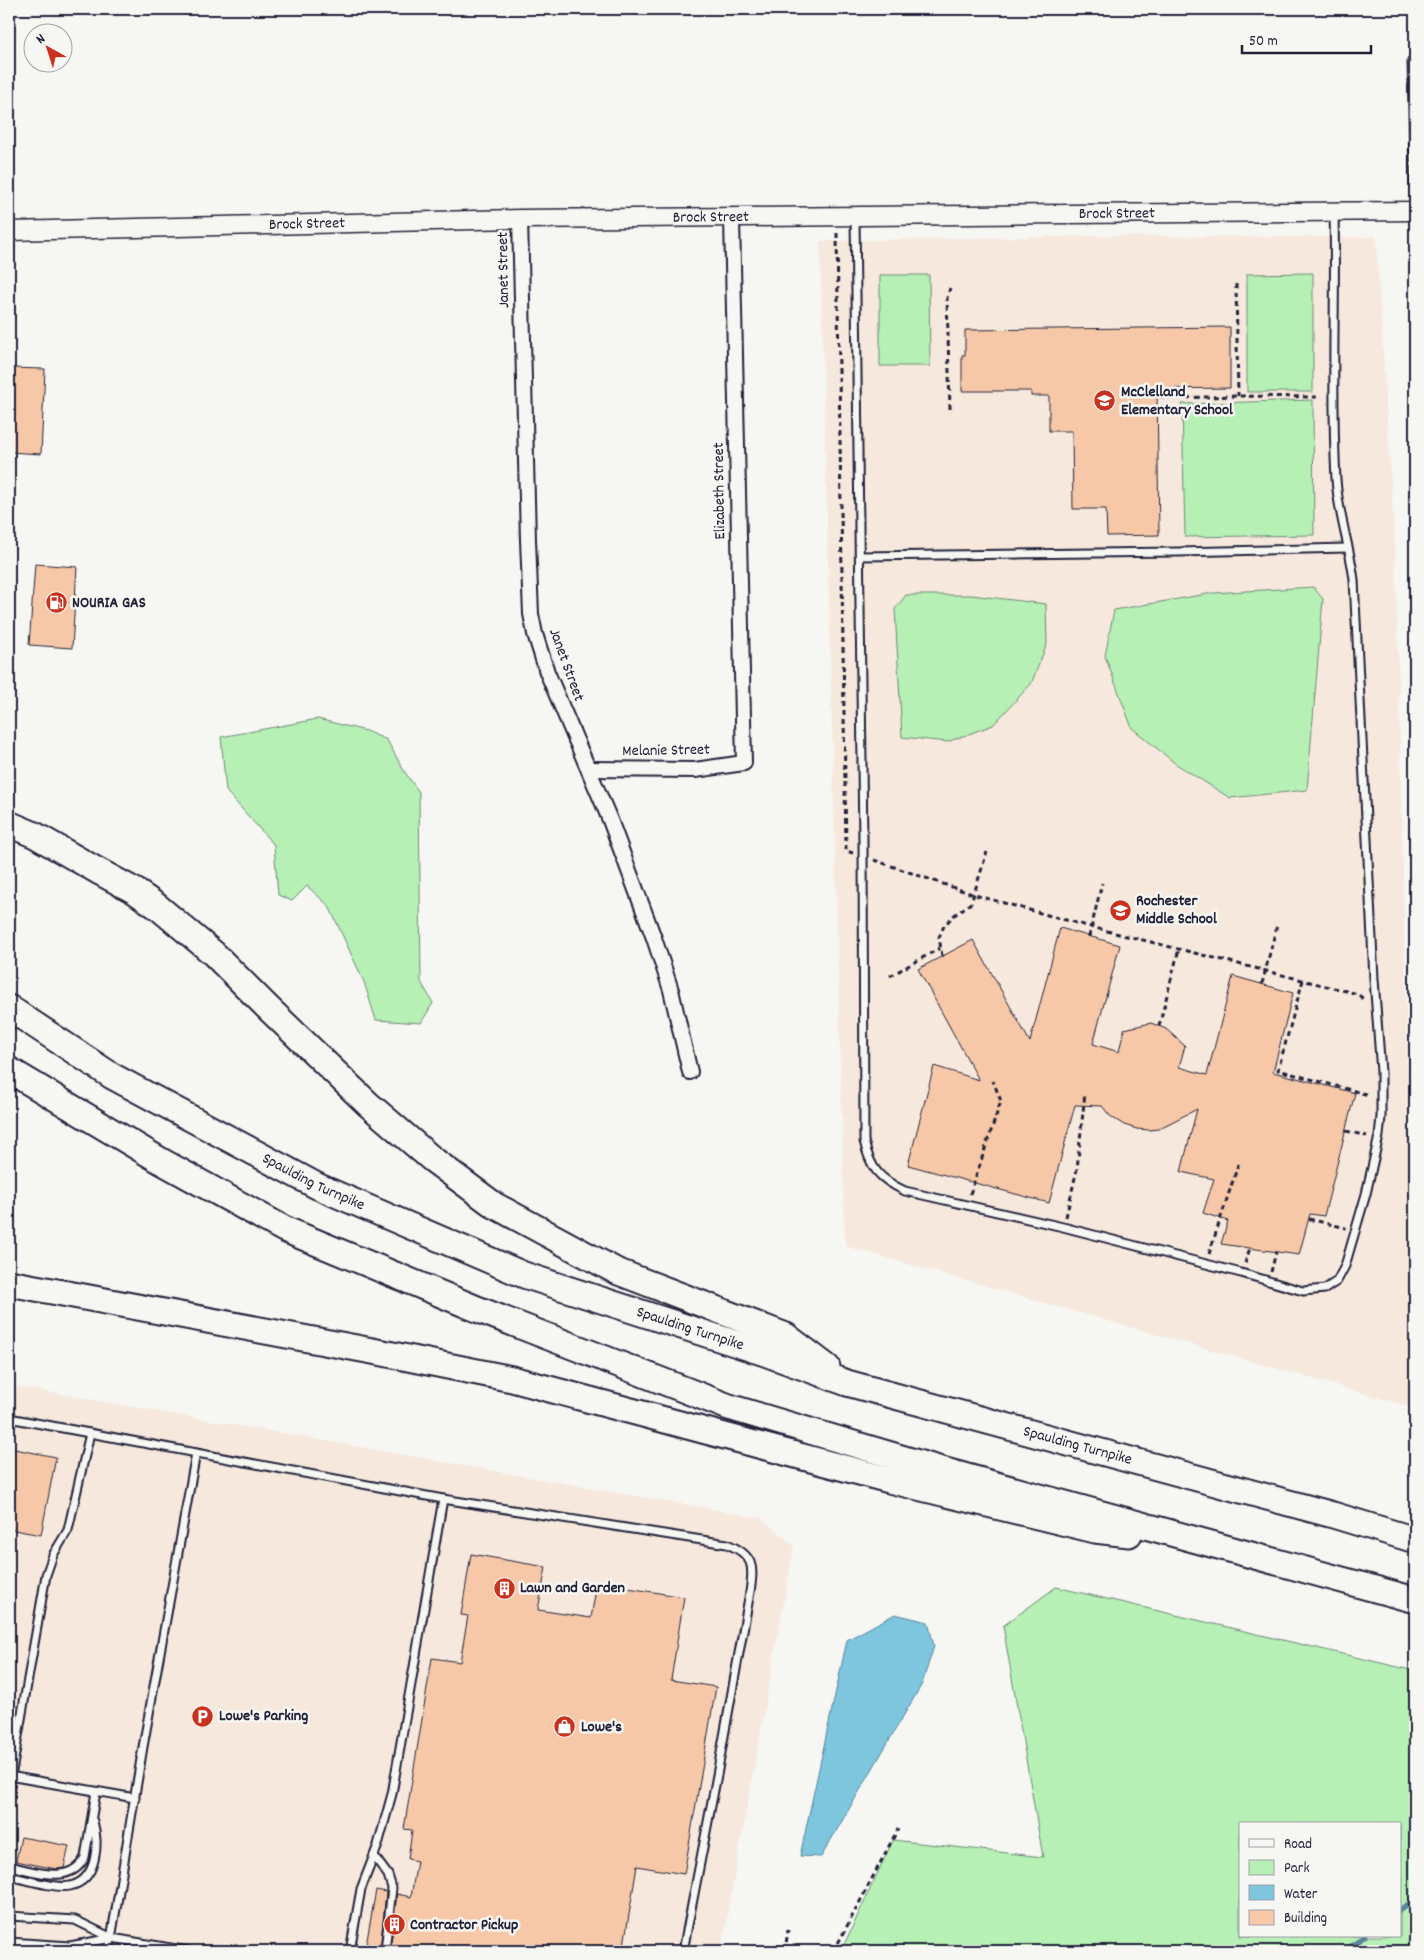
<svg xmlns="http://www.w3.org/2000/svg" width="1424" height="1960" font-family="Dekko,sans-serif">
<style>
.built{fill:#f6e8dc}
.green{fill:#b6f0b4;stroke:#6c8978;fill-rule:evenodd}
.water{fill:#7ec5de;stroke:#59849d}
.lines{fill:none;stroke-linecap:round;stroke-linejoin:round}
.stream{stroke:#59849d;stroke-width:5}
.building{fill:#f7c8a7;stroke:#22223b}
.service-casing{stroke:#22223b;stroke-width:11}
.minor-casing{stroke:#22223b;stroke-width:18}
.tertiary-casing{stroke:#22223b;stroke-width:21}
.motorway-casing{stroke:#22223b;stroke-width:29}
.path{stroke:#22223b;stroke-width:3;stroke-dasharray:5 4;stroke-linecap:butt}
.service{stroke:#f6f6f2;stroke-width:7}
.minor{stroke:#f6f6f2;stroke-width:14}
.tertiary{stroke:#f6f6f2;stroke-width:18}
.motorway{stroke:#f6f6f2;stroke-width:25}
.labels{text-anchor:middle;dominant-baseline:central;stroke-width:5;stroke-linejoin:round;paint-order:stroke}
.street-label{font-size:16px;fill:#22223b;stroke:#f6f6f2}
.poi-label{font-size:16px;font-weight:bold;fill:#22223b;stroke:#f6f6f2;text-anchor:start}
</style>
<rect width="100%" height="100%" fill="#f6f6f2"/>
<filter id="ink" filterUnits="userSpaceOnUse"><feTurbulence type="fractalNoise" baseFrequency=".02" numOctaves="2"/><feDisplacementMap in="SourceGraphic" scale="10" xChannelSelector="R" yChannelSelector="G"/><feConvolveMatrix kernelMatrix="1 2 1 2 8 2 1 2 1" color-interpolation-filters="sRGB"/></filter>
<g filter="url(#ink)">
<g class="built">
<path d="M1099,236L1376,237L1396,565L1415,1408L845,1246L820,241Z"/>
<path d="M9,1385L761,1518L794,1546L721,1951H9Z"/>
</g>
<g class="green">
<path d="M1313,273V392H1247V274Z"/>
<path d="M880,275H929L930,366H880Z"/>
<path d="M1313,400L1314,535L1185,537L1182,404Z"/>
<path d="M1313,587L1323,599L1307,790L1230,798L1176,764L1132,728L1105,656L1114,610L1213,593Z"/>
<path d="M906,595H971L1046,604L1047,644L1031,684L993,725L947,742L902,737L895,609Z"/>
<path d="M318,719L366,731L387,740L404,771L419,792L421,982L433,1003L421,1023L376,1020L364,982L329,906L307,886L292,901L278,895L274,845L226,791L221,737Z"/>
<path d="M1056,1587L1415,1671V1951H841L893,1840L1043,1857L1003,1626ZM1240,1824H1400V1936H1240Z"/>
</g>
<path class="water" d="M895,1614L928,1622L934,1646L922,1684L821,1857L800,1856L847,1640Z"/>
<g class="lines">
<g class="stream">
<path d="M1400,1910L1415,1899"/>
<path d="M1345,1951L1365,1936"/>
</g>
</g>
<g class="building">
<path d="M1230,327V388L1157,389L1159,535L1107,536L1106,509H1073L1072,431H1049V396H1031V391H962V355H965V330Z"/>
<path d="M9,368L45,369L41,454L9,452Z"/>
<path d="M35,564L77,567L72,648L29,645Z"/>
<path d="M1060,928L1120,945L1093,1044L1119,1052L1124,1029L1151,1023L1166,1029L1185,1046L1179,1067L1207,1075L1233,976L1293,993L1273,1072L1355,1093L1324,1216L1310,1214L1299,1255L1221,1244L1228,1221L1203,1213L1214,1179L1181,1172L1197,1109L1158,1129L1149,1130L1137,1129L1124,1125L1110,1116L1102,1106L1075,1105L1049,1203L908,1165L934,1066L979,1080L918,969L973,940L1030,1042Z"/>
<path d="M9,1448L56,1457L41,1535L9,1529Z"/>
<path d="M471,1554L546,1567L538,1610L591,1618L597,1583L684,1597L671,1680L716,1687L684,1874L637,1866L623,1951H390L397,1894L411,1897L417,1861L408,1859L412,1830L404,1829L432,1658L460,1662L468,1616L461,1615Z"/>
<path d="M21,1837L69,1846L64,1868L56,1869L16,1861Z"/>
<path d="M376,1890L386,1892L380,1951H365Z"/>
</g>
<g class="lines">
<defs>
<g id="service">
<path d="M1412,61L1415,205"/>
<path d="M855,216L863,841L864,1141C870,1168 879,1179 905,1191L1063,1227L1241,1273L1303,1291L1325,1289L1337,1281L1345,1266L1366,1194L1379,1136L1381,1117V1072L1374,979L1354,580C1350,546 1338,514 1336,479C1331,390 1336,300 1334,211"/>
<path d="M860,556L1178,552L1348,548"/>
<path d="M9,1418L443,1499L392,1794L378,1845L361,1889L350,1951"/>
<path d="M443,1499L727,1544C754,1555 754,1566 750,1592L717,1775L683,1951"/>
<path d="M9,1776L135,1798"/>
<path d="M11,1777L46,1575L53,1555L68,1530L90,1433"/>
<path d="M374,1856L388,1875L392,1888L385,1951"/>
<path d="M9,1866C34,1871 71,1886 85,1857L96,1792"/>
<path d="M9,1876C23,1879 57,1889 70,1886C98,1880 99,1843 93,1821"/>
<path d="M9,1916L75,1920L112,1938L188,1951"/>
<path d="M9,1942L70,1946L112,1938"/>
<path d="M109,1951L143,1747L196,1453"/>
</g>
<g id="minor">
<path d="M520,219L528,540L531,614L535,634L547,672L610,820L654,938L671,990L690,1072"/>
<path d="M589,769L695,770L744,763L732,219"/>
</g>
<g id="tertiary">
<path id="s1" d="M9,231L520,219L1415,211"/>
</g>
<g id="motorway">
<path d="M9,824L35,835L98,871L135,891L158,907L213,953L267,1007L368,1104L432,1159L494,1205L616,1271L786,1336L827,1367"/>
<path id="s2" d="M9,1008L112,1076L317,1186L524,1275L762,1352L847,1383L1333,1515L1415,1540"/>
<path d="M9,1070L161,1161L284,1229L477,1309L729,1407L938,1469L1415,1600"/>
<path d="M9,1283L383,1353L512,1379L889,1480L1095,1530L1129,1534"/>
</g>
</defs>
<use href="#service" class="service-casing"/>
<use href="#minor" class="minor-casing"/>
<use href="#tertiary" class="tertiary-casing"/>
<use href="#motorway" class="motorway-casing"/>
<g class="path">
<path d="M837,233L846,851L853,853"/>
<path d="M1236,284L1238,396"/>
<path d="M1141,395L1177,398L1238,396L1317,397"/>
<path d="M950,409L947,298L950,288"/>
<path d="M874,860L975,895L1091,927L1358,994L1364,1000"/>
<path d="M1089,937L1102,883"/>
<path d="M942,956L939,937L944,926L953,916L971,903L987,852"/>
<path d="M890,976L940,948"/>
<path d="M1303,980L1278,1070L1369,1095"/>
<path d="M1262,984L1277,925"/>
<path d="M1159,1026L1179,949"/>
<path d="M1346,1131L1367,1136"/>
<path d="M970,1194L1001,1101L993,1081"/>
<path d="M1066,1217L1077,1169L1085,1093"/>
<path d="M1309,1219L1346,1228"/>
<path d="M1209,1254L1239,1162"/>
<path d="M1245,1263L1250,1248"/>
<path d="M1271,1272L1276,1252"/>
<path d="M785,1951L788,1930"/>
<path d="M834,1951L898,1829"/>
</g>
<use href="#service" class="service"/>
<use href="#minor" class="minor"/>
<use href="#tertiary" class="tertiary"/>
<use href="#motorway" class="motorway"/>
</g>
</g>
<defs>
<symbol id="school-disc" viewBox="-11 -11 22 22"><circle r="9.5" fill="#c8321e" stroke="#f6f6f2"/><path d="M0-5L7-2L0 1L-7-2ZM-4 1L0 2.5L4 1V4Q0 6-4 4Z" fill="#fff"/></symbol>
<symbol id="fuel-disc" viewBox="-11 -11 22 22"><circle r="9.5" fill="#c8321e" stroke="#f6f6f2"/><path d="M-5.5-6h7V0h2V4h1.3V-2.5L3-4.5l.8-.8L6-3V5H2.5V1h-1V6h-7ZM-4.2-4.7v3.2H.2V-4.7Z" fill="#fff"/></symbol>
<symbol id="building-disc" viewBox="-11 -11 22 22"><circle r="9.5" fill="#c8321e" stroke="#f6f6f2"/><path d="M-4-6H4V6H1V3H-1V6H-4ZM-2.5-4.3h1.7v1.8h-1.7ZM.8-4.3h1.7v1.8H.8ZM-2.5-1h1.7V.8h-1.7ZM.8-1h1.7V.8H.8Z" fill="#fff"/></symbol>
<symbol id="parking-disc" viewBox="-11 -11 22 22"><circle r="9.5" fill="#c8321e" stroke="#f6f6f2"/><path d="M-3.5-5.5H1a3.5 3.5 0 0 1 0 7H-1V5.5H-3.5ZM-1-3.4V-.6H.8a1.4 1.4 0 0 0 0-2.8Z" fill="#fff"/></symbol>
<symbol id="shop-disc" viewBox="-11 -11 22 22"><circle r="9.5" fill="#c8321e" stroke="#f6f6f2"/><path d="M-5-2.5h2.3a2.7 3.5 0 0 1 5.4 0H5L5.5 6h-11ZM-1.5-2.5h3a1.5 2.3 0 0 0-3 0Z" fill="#fff"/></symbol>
</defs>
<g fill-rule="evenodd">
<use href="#school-disc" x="1092" y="388" width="25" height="25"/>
<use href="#fuel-disc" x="44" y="590" width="25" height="25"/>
<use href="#school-disc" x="1108" y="898" width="25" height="25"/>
<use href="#building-disc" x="492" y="1576" width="25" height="25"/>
<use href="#parking-disc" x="190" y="1704" width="25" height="25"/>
<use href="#shop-disc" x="552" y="1714" width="25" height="25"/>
<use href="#building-disc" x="382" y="1912" width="25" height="25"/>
</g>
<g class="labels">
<g class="street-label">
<text stroke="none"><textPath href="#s1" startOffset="1108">Brock Street</textPath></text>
<text stroke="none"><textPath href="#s1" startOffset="702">Brock Street</textPath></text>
<text stroke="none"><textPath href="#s1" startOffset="298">Brock Street</textPath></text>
<text transform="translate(504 270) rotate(-91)">Janet Street</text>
<text transform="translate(720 491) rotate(-91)">Elizabeth Street</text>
<text transform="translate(566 665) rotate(70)">Janet Street</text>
<text transform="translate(666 751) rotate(-1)">Melanie Street</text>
<text stroke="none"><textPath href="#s2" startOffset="351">Spaulding Turnpike</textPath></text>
<text stroke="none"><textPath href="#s2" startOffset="756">Spaulding Turnpike</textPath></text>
<text stroke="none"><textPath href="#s2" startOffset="1161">Spaulding Turnpike</textPath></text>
</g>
<g class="poi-label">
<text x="1121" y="392">McClelland<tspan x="1121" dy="18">Elementary School</tspan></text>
<text x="72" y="603">NOURIA GAS</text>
<text x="1136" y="901">Rochester<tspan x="1136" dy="18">Middle School</tspan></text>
<text x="520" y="1588">Lawn and Garden</text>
<text x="219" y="1716">Lowe's Parking</text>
<text x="581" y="1727">Lowe's</text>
<text x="410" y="1925">Contractor Pickup</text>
</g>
</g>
<rect width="1424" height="1960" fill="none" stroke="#f6f6f2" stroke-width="30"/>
<rect x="15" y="15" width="1394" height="1930" fill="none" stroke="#22223b" stroke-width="2" filter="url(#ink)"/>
<rect x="1239" y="1822" width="162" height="115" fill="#f6f6f2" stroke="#a1a1a9"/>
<rect x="1249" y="1839" width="25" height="8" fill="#f6f6f2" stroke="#a1a1a9"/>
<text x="1284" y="1848" font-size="15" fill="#22223b">Road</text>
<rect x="1249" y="1860" width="25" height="15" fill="#b6f0b4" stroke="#a1a1a9"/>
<text x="1284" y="1872" font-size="15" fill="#22223b">Park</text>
<rect x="1249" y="1885" width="25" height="15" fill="#7ec5de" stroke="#a1a1a9"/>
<text x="1284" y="1898" font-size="15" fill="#22223b">Water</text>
<rect x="1249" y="1910" width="25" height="15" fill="#f7c8a7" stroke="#a1a1a9"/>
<text x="1284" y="1922" font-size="15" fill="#22223b">Building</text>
<g transform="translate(48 48) rotate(321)"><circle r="24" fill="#f6f6f2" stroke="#a1a1a9"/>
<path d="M0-4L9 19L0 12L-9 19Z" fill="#c8321e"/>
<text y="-8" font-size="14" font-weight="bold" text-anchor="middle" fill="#22223b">N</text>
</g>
<path d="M1242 45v8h129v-8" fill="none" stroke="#22223b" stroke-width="2.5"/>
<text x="1249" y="45" font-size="15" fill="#22223b" stroke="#f6f6f2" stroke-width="4" paint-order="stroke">50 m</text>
</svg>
